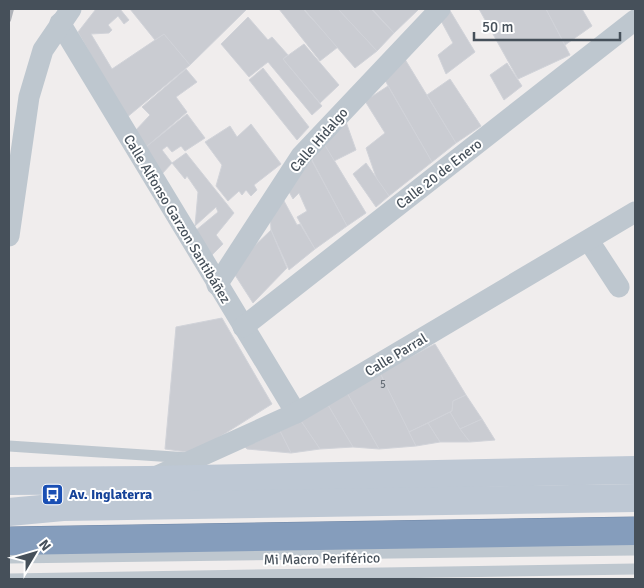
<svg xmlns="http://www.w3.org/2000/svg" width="644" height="588" font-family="Signika,sans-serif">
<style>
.building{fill:#caccd2;stroke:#d1d3d9}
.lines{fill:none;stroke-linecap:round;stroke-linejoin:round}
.motorway-casing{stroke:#7188a7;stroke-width:29}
.service{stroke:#bec7cf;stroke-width:11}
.minor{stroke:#bec7cf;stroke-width:21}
.secondary{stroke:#bec8d4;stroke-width:28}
.motorway{stroke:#859dbc;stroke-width:28}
.rail{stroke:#afb2b8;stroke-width:4}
.labels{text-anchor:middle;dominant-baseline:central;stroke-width:4;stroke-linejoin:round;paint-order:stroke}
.number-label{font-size:11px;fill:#676f78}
.street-label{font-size:14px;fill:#46505a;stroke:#fff}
.transit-label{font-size:14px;font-weight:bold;fill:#164399;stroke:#fff;text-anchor:start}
</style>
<rect width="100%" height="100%" fill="#f0eded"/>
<g class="building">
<path d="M96,9H120L129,20L124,24L118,16L108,25L112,30L109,33L91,34L112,69L164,34L190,65L126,118L78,32Z"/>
<path d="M130,9H247L190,65L164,34L155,40Z"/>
<path d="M279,9H303L338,47L320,61Z"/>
<path d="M304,9H338L377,51L355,68Z"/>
<path d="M338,9H371L394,33L377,51Z"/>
<path d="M372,9H419L394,33Z"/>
<path d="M449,9L475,52L446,74L438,55L453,43L439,17Z"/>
<path d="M479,9H546L570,55L518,79Z"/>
<path d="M546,9H582L592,26L565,45Z"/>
<path d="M248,17L268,40L272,37L288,55L283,59L322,106L312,115L268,62L249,77L221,44Z"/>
<path d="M304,44L339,85L320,103L283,59Z"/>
<path d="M403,56L456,143L432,162L382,75Z"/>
<path d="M507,63L522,86L504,100L490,75Z"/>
<path d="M263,68L309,127L297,140L249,80Z"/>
<path d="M186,69L197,82L176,97L187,112L146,147L135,131L150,115L142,107Z"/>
<path d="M450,79L481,126L456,143L427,95Z"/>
<path d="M388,86L432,162L389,196L377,180L366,148L385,133L365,101Z"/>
<path d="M187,114L205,138L185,151L181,146L172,152L167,146L162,150L172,163L161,175L146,147Z"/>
<path d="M345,119L356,150L334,161L323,142Z"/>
<path d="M251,124L281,164L254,185L257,190L251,196L246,190L242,195L239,191L228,201L216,186L222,165L205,142L230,126L237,137Z"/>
<path d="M323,142L366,213L347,226L312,160Z"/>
<path d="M186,153L234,213L216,235L223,244L212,255L195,231L218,212L216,207L195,226L198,192L187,176L185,179L172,163Z"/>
<path d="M311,159L347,226L315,249L297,217L307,211L299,193L293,199L287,188Z"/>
<path d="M366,163L389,196L376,207L353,174Z"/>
<path d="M283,199L297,225L300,224L315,249L289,270L271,230L270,209Z"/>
<path d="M271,230L287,268L253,303L235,275L246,254Z"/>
<path d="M222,318L272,404L194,453L165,449L176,327Z"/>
<path d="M435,344L466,395L453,401L452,411L409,432L380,373Z"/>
<path d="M380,373L416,446L379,449L347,393Z"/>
<path d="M347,393L379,449L353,447L328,405Z"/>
<path d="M466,395L482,419L460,429L450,412L452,411L453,401Z"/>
<path d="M328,405L353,447L320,449L301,421Z"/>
<path d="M450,412L460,429L470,442H440L428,423Z"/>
<path d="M482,419L495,440L470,442L460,429Z"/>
<path d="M301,421L320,449L291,453L280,431Z"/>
<path d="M428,423L440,442L416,446L409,432Z"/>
<path d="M280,431L291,453L247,449L245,447Z"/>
</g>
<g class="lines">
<defs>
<path id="motorway" d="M9,541L635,531"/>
</defs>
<use href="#motorway" class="motorway-casing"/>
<g class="service">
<path d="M9,446L189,458"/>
<path d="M9,558L635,550"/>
<path d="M9,579L635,569"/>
</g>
<g class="minor">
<path d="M60,23L296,413"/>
<path d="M9,236L29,97L43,50L71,9"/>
<path d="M589,241L619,287"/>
<path d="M217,285L301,156L440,9"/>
<path d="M243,327L635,20"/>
<path d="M155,477L296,413L635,212"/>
</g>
<g class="secondary">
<path d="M9,481L148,480L635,470"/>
<path d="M9,512L63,507L635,498"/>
</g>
<use href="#motorway" class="motorway"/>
<path class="rail" d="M9,20L12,9"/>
</g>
<defs>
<symbol id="bus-square" viewBox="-11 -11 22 22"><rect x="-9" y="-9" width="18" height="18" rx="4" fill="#1a4fb4" stroke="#fff"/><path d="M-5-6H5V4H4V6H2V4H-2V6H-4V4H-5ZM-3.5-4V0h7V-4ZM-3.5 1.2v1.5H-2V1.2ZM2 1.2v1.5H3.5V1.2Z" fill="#fff"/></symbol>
</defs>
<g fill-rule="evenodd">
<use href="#bus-square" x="40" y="482" width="25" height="25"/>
</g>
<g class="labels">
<g class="number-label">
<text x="383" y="384">5</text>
</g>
<g class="street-label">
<text transform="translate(319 140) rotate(-49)">Calle Hidalgo</text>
<text transform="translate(439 174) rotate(-38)">Calle 20 de Enero</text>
<text transform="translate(177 219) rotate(59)">Calle Alfonso Garzon Santibáñez</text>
<text transform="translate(396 355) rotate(-31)">Calle Parral</text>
<text transform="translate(322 559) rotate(-1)">Mi Macro Periférico</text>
</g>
<g class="transit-label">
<text x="69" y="494">Av. Inglaterra</text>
</g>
</g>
<rect width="644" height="588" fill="none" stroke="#46505a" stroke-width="20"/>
<g transform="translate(35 553) rotate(52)" stroke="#ffffff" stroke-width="4" paint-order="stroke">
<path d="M0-4L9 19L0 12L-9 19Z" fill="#46505a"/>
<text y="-8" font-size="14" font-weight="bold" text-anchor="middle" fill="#46505a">N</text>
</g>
<path d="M474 32v8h146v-8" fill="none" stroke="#46505a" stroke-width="2.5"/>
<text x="482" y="32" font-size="15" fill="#46505a" stroke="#ffffff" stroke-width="4" paint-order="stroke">50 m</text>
</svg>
